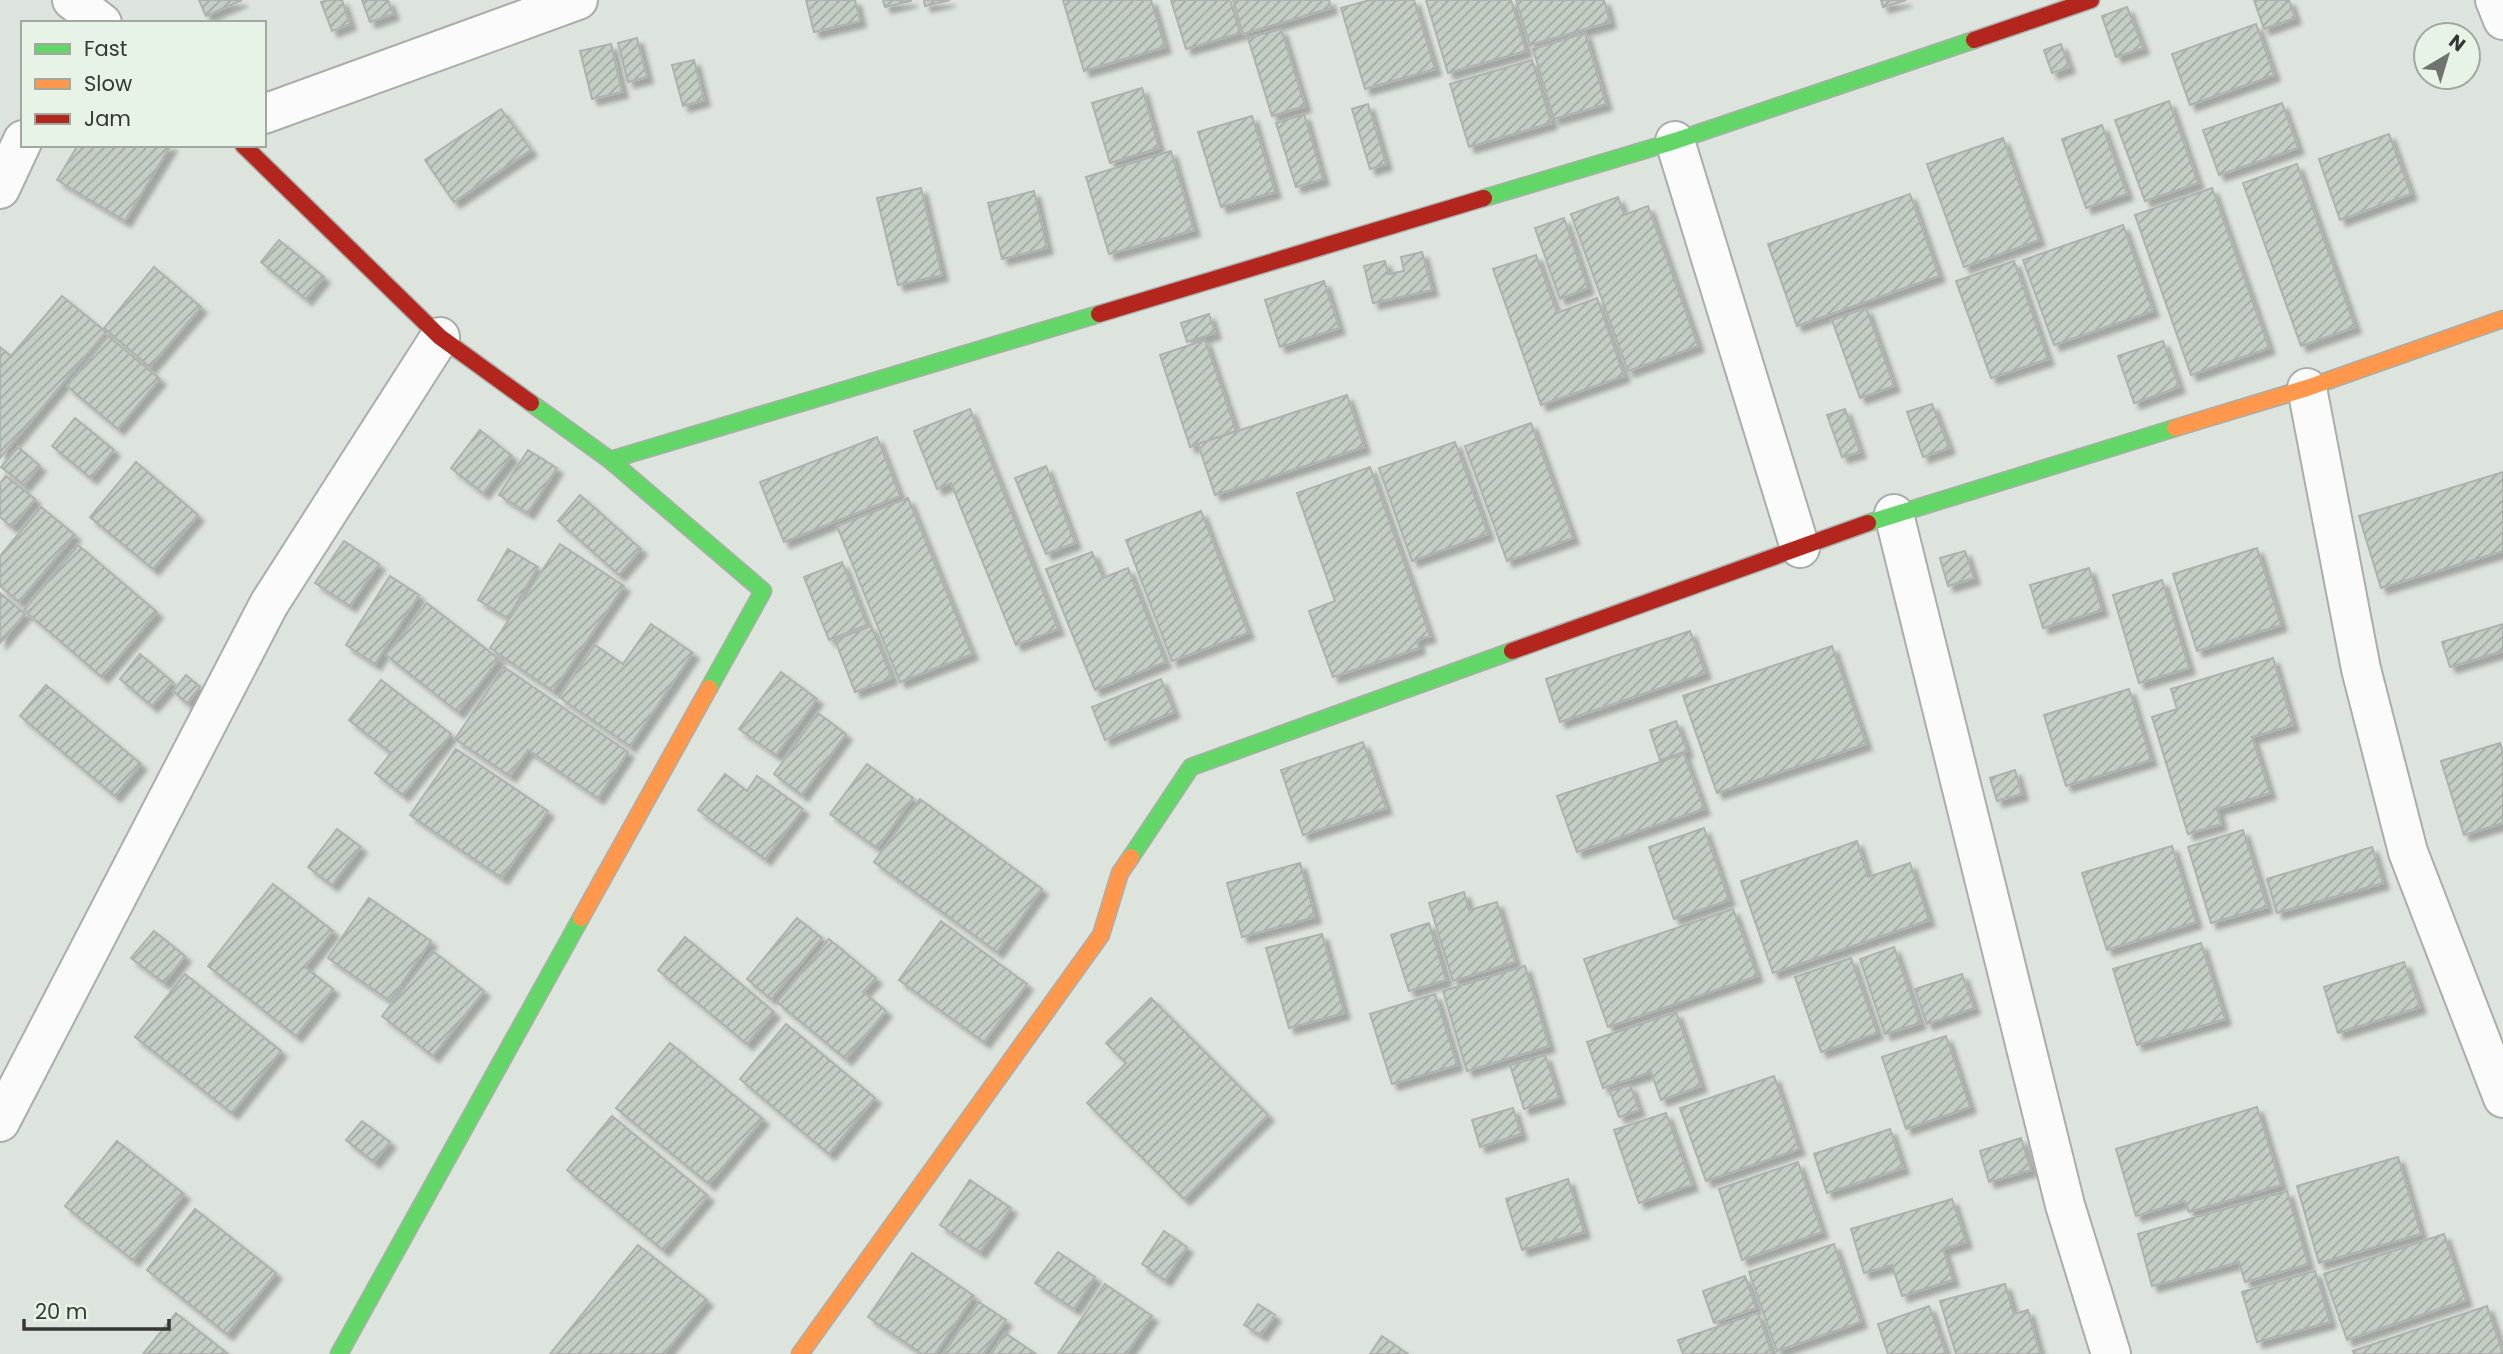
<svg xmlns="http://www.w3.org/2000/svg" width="2503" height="1354" font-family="Poppins,sans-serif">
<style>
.building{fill:url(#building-hatch);stroke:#adb2ae;stroke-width:2;filter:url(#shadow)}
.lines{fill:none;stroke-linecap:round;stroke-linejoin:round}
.street-casing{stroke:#a9aeaa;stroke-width:42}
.fast-casing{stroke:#a9aeaa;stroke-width:19}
.slow-casing{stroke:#a9aeaa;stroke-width:19}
.jam-casing{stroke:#a9aeaa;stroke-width:19}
.street{stroke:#fafbfa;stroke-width:38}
.fast{stroke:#63d668;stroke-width:16}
.slow{stroke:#ff974d;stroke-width:16}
.jam{stroke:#b3261e;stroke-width:16}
</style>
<defs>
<pattern id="building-hatch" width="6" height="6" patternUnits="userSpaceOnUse" patternTransform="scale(1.75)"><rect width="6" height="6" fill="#c5cec5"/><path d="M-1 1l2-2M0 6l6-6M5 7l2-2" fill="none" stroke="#a1a8a1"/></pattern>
<filter id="shadow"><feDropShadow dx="6" dy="6" stdDeviation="2" flood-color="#0004"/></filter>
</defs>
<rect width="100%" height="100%" fill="#dde3dd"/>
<g class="building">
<path d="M199,0H242L206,16Z"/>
<path d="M329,0H342L350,24L332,31L321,2Z"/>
<path d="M362,0H388L393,14L370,22Z"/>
<path d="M806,0H855L860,21L814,32Z"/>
<path d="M883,0H911V1L885,7Z"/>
<path d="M924,0H950L925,6Z"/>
<path d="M1063,0H1151L1165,47L1084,71Z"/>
<path d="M1171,0H1230L1240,33L1186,49Z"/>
<path d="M1233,0H1329L1331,8L1243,34Z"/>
<path d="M1370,0H1414L1435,69L1365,89L1341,8Z"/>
<path d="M1426,0H1511L1526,51L1448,73Z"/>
<path d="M1516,0H1604L1610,22L1530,45Z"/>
<path d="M1881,0H1906L1883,7Z"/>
<path d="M2254,0H2289L2295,18L2264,29Z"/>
<path d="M2127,7L2143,48L2116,57L2102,16Z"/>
<path d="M2256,24L2274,75L2190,105L2172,54Z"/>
<path d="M1281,29L1305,106L1272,116L1248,38Z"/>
<path d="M1585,33L1606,104L1554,119L1533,49Z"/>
<path d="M637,38L647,77L628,82L618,43Z"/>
<path d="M611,44L622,92L592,99L580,51Z"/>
<path d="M2061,44L2069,67L2052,73L2044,50Z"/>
<path d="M694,60L704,100L683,106L672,65Z"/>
<path d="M1532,60L1551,123L1469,147L1450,84Z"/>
<path d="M1142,88L1159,148L1110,163L1092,103Z"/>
<path d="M2169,101L2198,183L2145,201L2115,120Z"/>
<path d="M2282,103L2298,148L2219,175L2203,130Z"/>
<path d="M1368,104L1386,164L1370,169L1352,109Z"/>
<path d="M501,109L531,150L454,202L425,160Z"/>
<path d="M1304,114L1323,179L1296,187L1276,123Z"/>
<path d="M1252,116L1275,192L1221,207L1198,132Z"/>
<path d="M2102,125L2127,194L2086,208L2062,139Z"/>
<path d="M2389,134L2411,194L2340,220L2319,159Z"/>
<path d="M2003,138L2039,240L1964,267L1927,164Z"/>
<path d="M78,145H171L125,221L57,180Z"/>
<path d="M1171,151L1194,230L1109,254L1086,177Z"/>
<path d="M2297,164L2355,327L2301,346L2243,183Z"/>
<path d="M921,188L942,275L898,285L877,198Z"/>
<path d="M2212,188L2269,348L2191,375L2135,215Z"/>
<path d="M1034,191L1047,248L1002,259L988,203Z"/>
<path d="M1910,194L1939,276L1797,326L1768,244Z"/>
<path d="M1618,197L1624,215L1648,206L1698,346L1628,371L1571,214Z"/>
<path d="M1564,218L1588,288L1560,299L1535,228Z"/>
<path d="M2123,225L2153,311L2054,345L2023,260Z"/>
<path d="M279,240L324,277L306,299L261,262Z"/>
<path d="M1422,252L1432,290L1373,303L1364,266L1385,261L1388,274L1404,271L1401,257Z"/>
<path d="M1536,255L1557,313L1597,298L1624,376L1541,405L1493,269Z"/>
<path d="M2014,261L2048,359L1991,378L1956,281Z"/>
<path d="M154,267L201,307L150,367L104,328Z"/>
<path d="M1324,281L1339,328L1280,347L1265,300Z"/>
<path d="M62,296L106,332L0,458V347L11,356Z"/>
<path d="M1866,308L1894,386L1860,398L1832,320Z"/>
<path d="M1209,314L1215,333L1187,342L1181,323Z"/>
<path d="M108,336L160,379L118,429L67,386Z"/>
<path d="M1205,340L1236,431L1190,447L1160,355Z"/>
<path d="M2163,341L2179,387L2134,403L2118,356Z"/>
<path d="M1347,395L1364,447L1215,495L1198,444Z"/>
<path d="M1932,404L1949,448L1923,457L1907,412Z"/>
<path d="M970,409L1058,629L1016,645L951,483L937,489L914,431Z"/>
<path d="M1845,409L1860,452L1842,457L1827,415Z"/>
<path d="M75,418L114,450L91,478L52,446Z"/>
<path d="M1531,423L1573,538L1507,561L1465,446Z"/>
<path d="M480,430L512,456L483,493L451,468Z"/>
<path d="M877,437L900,496L784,542L760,482Z"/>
<path d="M1455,442L1488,534L1412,561L1379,468Z"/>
<path d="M18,447L40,466L24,485L1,467Z"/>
<path d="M528,450L557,468L528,513L499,495Z"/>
<path d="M136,462L198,515L153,569L90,517Z"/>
<path d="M1046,466L1075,543L1046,554L1015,478Z"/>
<path d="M1370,467L1430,636L1417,640L1419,648L1333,677L1309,611L1335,601L1297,493Z"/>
<path d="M2503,472V551L2381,588L2359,516Z"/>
<path d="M6,476L35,499L12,527L0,517V483Z"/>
<path d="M580,495L641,549L619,575L558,521Z"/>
<path d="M908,498L972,654L900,682L837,526Z"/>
<path d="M41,507L75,535L19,602L0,586V556Z"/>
<path d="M1201,511L1248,633L1172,661L1126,540Z"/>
<path d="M344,541L379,564L350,606L315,583Z"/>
<path d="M560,544L624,586L553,691L490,648Z"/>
<path d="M78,545L157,612L102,677L24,610Z"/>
<path d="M2257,548L2281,625L2197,651L2173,574Z"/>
<path d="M508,549L538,567L508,618L478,600Z"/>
<path d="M1965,551L1974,578L1948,586L1940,558Z"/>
<path d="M1092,552L1103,578L1128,568L1165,662L1095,690L1046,569Z"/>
<path d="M842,562L867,625L829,640L804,577Z"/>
<path d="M2089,568L2102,610L2043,628L2030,585Z"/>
<path d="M390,576L419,595L375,664L346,645Z"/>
<path d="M2162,580L2189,668L2139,683L2113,595Z"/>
<path d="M0,593L25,614L0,643Z"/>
<path d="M427,603L499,659L458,712L386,655Z"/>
<path d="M651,624L693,653L630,746L559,697L595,645L623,664Z"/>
<path d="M2503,624V651L2450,667L2442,642Z"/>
<path d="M871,626L892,678L855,692L835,640Z"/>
<path d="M1690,631L1705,673L1560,722L1546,679Z"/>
<path d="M1832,646L1866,744L1717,793L1683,696Z"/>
<path d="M140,654L173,682L152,706L120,679Z"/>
<path d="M2273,658L2293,725L2252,737L2270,793L2217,809L2221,824L2188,834L2152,717L2177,709L2171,689Z"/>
<path d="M504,667L628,752L598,798L528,750L510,776L455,739Z"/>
<path d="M781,672L817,699L776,755L739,729Z"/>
<path d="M186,675L200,687L187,703L173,691Z"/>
<path d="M1161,679L1174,712L1105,740L1092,707Z"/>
<path d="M381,680L451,734L403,795L375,773L391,753L349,720Z"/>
<path d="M46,685L141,764L115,796L20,716Z"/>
<path d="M2129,689L2151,760L2066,786L2044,715Z"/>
<path d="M818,713L846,734L802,795L774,774Z"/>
<path d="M1676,721L1687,751L1660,760L1650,730Z"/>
<path d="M1363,742L1386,808L1303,835L1281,770Z"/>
<path d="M2500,743L2503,752V823L2464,835L2441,761Z"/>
<path d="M456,749L548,811L502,878L410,815Z"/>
<path d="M1684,754L1704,809L1577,852L1557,796Z"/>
<path d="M867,764L913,798L877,848L830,814Z"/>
<path d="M2015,770L2022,794L1997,801L1990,778Z"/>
<path d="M725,774L747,791L757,776L803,809L765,859L698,810Z"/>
<path d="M920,799L1042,889L997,952L874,862Z"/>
<path d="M1704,828L1729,900L1674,919L1649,847Z"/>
<path d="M337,829L361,847L332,885L308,867Z"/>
<path d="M2243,830L2267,907L2211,923L2188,847Z"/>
<path d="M1857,841L1868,877L1910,863L1929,920L1773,973L1741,881Z"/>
<path d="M2172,846L2196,922L2107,950L2082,873Z"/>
<path d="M2372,847L2383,883L2277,913L2267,879Z"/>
<path d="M1300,863L1315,917L1242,937L1227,883Z"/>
<path d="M273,884L333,931L305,967L333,989L296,1036L208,966Z"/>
<path d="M1464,892L1469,910L1497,902L1515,962L1453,981L1429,903Z"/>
<path d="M369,898L431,941L390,1001L328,958Z"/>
<path d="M1733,909L1757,976L1608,1027L1584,959Z"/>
<path d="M797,918L822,938L771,999L747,979Z"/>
<path d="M941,921L1027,984L984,1042L899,980Z"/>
<path d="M1429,923L1446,980L1409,991L1391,935Z"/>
<path d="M154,931L185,956L164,983L131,958Z"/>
<path d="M1322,934L1344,1013L1289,1028L1266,948Z"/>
<path d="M685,937L774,1012L747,1044L658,970Z"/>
<path d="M829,939L876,978L863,992L886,1011L846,1059L777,1002Z"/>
<path d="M2201,943L2225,1019L2137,1045L2113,969Z"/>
<path d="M1894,947L1920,1023L1885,1034L1860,959Z"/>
<path d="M433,951L484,991L433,1056L382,1016Z"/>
<path d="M1851,958L1877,1033L1821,1052L1795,977Z"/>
<path d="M2404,962L2420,1007L2338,1033L2324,987Z"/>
<path d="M1525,966L1549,1046L1467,1071L1443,991Z"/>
<path d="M185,974L281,1051L232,1113L135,1037Z"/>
<path d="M1962,974L1974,1008L1927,1024L1915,989Z"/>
<path d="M1435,994L1457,1065L1392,1084L1370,1014Z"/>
<path d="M1151,998L1268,1115L1184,1199L1087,1103L1126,1063L1106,1043Z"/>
<path d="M1676,1012L1701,1086L1661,1100L1651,1072L1603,1088L1587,1042Z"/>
<path d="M786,1024L875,1098L829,1154L740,1079Z"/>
<path d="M1946,1036L1970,1107L1906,1129L1882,1057Z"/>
<path d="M670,1043L763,1119L709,1184L616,1108Z"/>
<path d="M1545,1055L1559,1098L1524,1109L1510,1065Z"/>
<path d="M1774,1076L1799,1149L1706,1181L1680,1108Z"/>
<path d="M1630,1085L1639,1110L1619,1117L1610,1091Z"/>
<path d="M2257,1107L2281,1185L2189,1212L2185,1201L2136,1216L2116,1149Z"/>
<path d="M1513,1108L1521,1134L1480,1147L1472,1120Z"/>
<path d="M1666,1113L1692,1185L1639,1203L1614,1130Z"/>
<path d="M612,1116L708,1196L663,1250L567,1170Z"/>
<path d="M362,1121L390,1142L374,1162L346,1140Z"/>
<path d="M1890,1129L1903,1168L1827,1193L1814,1154Z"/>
<path d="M2021,1138L2031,1170L1989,1182L1980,1151Z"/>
<path d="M117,1141L184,1194L133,1260L65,1206Z"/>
<path d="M2398,1157L2421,1234L2319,1263L2297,1186Z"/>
<path d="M1798,1162L1822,1232L1742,1260L1719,1189Z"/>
<path d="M1568,1179L1584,1232L1522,1250L1506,1199Z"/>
<path d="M970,1180L1011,1208L980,1252L940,1225Z"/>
<path d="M2287,1191L2308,1264L2245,1282L2239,1262L2152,1286L2138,1234Z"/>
<path d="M1952,1199L1966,1242L1943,1249L1953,1280L1902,1296L1892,1265L1864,1273L1851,1229Z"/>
<path d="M195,1209L276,1273L227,1334L147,1270Z"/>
<path d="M1164,1231L1187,1247L1165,1280L1142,1264Z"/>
<path d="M2444,1234L2466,1300L2347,1340L2324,1274Z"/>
<path d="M1834,1244L1861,1322L1777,1351L1749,1272Z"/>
<path d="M638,1245L707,1300L664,1354H550Z"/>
<path d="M1058,1252L1095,1277L1074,1309L1035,1283Z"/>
<path d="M912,1253L974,1296L935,1354H922L868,1317Z"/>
<path d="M2315,1271L2330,1322L2257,1342L2242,1292Z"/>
<path d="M1745,1276L1756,1308L1714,1323L1703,1291Z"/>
<path d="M1105,1284L1152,1316L1126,1354H1058Z"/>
<path d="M2005,1284L2014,1314L2028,1310L2040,1354H1956L1940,1301Z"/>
<path d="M979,1302L1006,1320L983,1354H943Z"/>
<path d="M1258,1304L1275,1315L1261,1335L1244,1325Z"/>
<path d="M1929,1306L1946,1354H1888L1878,1324Z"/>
<path d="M2487,1306L2503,1354H2354L2353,1351Z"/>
<path d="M176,1313L228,1354H143Z"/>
<path d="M1758,1313L1772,1354H1683L1678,1340Z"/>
<path d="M1005,1333L1036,1354H991Z"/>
<path d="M1382,1336L1408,1354H1370Z"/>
</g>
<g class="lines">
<defs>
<g id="street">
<path d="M72,0L102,23"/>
<path d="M2495,0L2503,20"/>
<path d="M264,114L578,0"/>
<path d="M1675,141L1800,548"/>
<path d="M0,189L23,140"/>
<path d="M2307,388L2361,669L2408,852L2503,1098"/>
<path d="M1894,514L2065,1205L2111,1354"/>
<path d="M0,1122L269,604L440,337"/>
</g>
<g id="fast">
<path d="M1484,198L1675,141L1974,40"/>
<path d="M531,403L610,460L763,591L709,688"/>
<path d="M610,460L1099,314"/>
<path d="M1868,523L2175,428"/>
<path d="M1131,857L1191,767L1512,651"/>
<path d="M339,1354L581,918"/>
</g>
<g id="slow">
<path d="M2175,428L2307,388L2503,319"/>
<path d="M581,918L709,688"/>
<path d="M800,1354L1101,935L1120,873L1131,857"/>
</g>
<g id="jam">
<path d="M1974,40L2091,0"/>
<path d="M243,145L440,337L531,403"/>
<path d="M1099,314L1484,198"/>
<path d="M1512,651L1868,523"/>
</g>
</defs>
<use href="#street" class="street-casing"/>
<use href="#fast" class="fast-casing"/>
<use href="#slow" class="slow-casing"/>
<use href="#jam" class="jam-casing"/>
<use href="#street" class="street"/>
<use href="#fast" class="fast"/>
<use href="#slow" class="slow"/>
<use href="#jam" class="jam"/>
</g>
<rect x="21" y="21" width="245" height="126" fill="#e8f3e8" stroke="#a0a8a0" stroke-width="2"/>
<rect x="35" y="44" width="35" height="10" fill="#63d668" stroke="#a0a8a0" stroke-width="2"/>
<text x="84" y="56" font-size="21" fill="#343834">Fast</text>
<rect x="35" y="79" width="35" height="10" fill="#ff974d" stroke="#a0a8a0" stroke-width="2"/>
<text x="84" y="91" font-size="21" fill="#343834">Slow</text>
<rect x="35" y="114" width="35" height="10" fill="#b3261e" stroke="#a0a8a0" stroke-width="2"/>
<text x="84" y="126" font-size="21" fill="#343834">Jam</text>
<g transform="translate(2447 56) rotate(38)"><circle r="33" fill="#e8f3e8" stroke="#a0a8a0" stroke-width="2"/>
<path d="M0-5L12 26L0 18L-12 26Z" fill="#6f746f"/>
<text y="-10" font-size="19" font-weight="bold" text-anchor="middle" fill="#343834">N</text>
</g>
<path d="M24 1319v10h145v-10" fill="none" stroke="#343834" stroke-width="3.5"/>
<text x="35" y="1319" font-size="21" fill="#343834" stroke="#e8f3e8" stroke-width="5" paint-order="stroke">20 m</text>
</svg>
